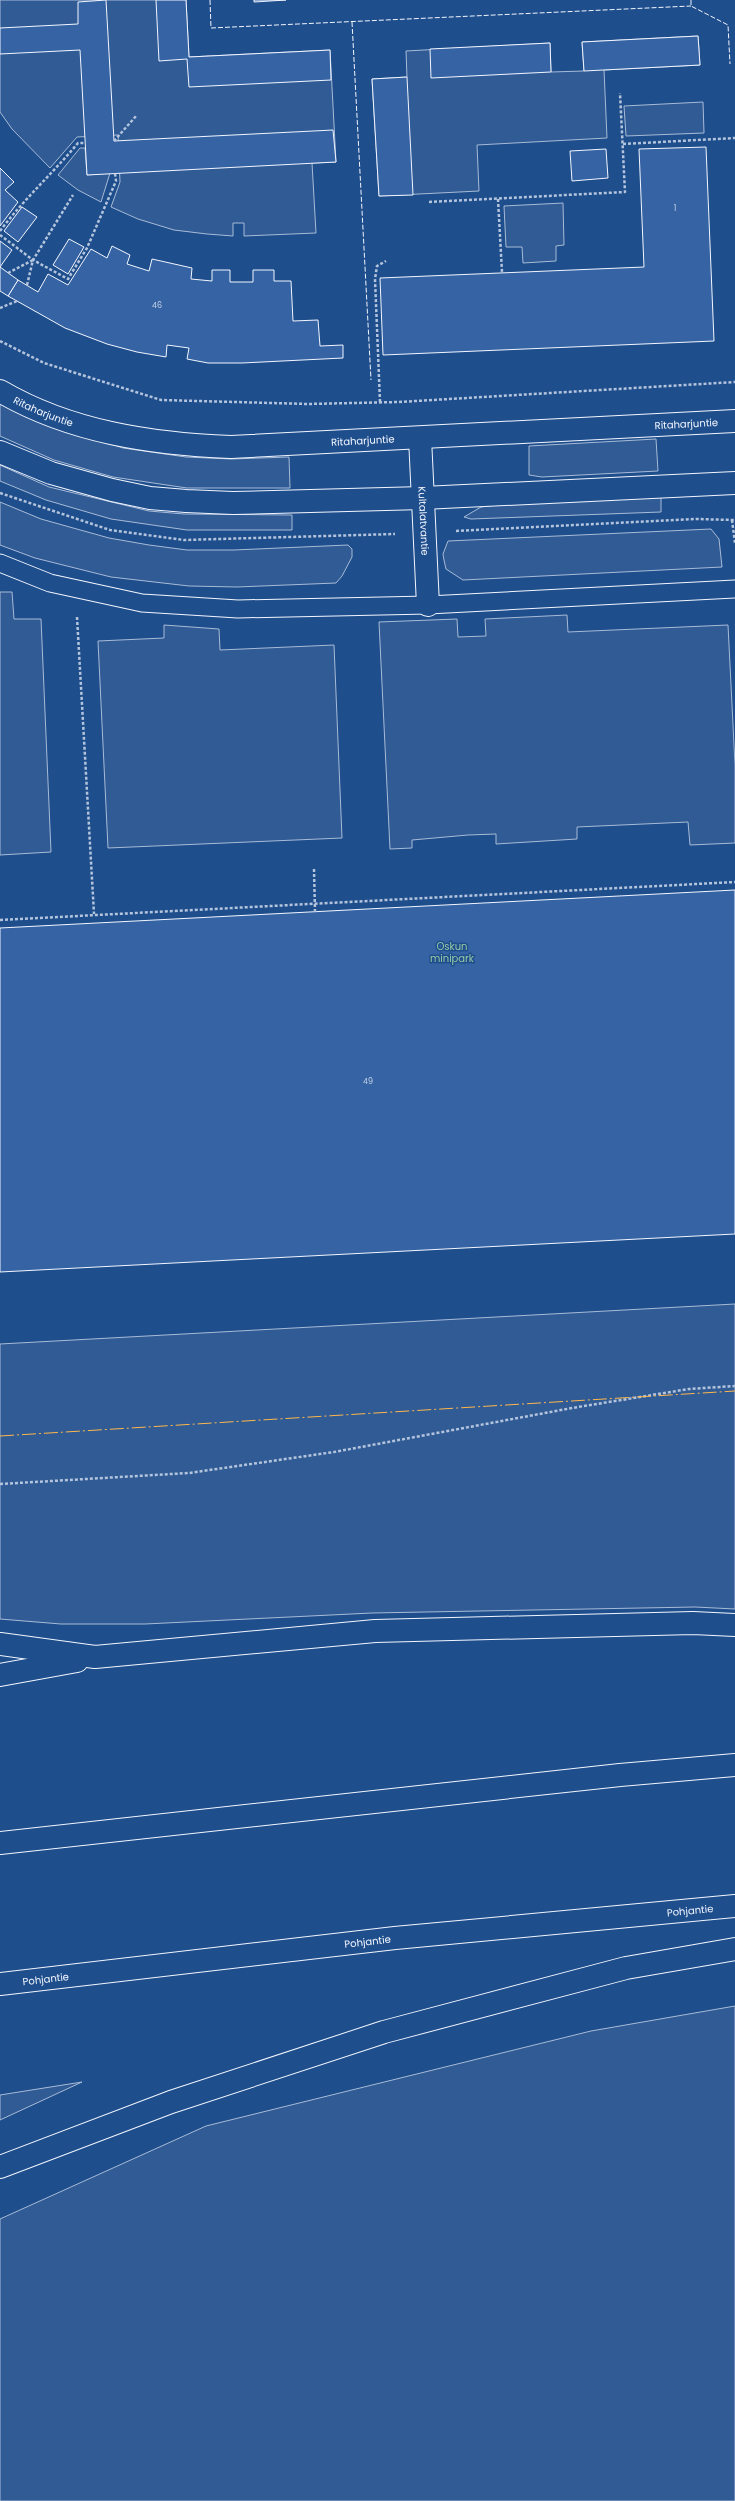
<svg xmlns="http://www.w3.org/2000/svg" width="735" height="2501" font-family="Poppins,sans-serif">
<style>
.built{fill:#305b95;stroke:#a8bbd7}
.building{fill:#3563a3;stroke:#f2f6ff}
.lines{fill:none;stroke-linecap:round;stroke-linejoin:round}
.lane-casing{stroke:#f2f6ff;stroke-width:19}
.street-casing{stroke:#f2f6ff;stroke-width:24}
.secondary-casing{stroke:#f2f6ff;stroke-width:24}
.highway-casing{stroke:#f2f6ff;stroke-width:24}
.path{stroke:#b3c4dc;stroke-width:2.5;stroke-dasharray:3 2;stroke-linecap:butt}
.lane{stroke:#1f4e8c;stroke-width:17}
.street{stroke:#1f4e8c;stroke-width:22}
.secondary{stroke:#1f4e8c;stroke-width:22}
.highway{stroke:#1f4e8c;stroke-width:22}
.fence{stroke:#f2f6ff;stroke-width:1;stroke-dasharray:5 2;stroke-linecap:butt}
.power{stroke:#ffb74d;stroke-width:1;stroke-dasharray:14 3 2 3;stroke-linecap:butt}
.labels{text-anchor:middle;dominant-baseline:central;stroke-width:3;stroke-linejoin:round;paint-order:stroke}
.number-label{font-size:8px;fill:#c3d1e8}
.street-label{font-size:10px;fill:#f2f6ff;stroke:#1f4e8c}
.park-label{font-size:10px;fill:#97c8a6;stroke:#1f4e8c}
</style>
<rect width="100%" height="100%" fill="#1f4e8c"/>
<g class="built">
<path d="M0,0H186L189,57L330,50L336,162L312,163L316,233L244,236V223H233V236L207,234L174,230L138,219L111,207L120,182L118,135L77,137L50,168L12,129L0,112Z"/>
<path d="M698,36L700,65L604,70L607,138L477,145L479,191L379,196L372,79L407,77L406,51L550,43L551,72L584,71L582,42Z"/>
<path d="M703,102L704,133L626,136L624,106Z"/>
<path d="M80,148H85L87,175L110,173L101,202L78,190L58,175Z"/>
<path d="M563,203L564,245L556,246V261L523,263L522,247H506L504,206Z"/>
<path d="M0,402L69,431L123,448L186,457L231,459L289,457L290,488H187L113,477L54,460L0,436Z"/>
<path d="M656,439L658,471L542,477L529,475V446Z"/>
<path d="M0,465L49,487L149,511L184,514L292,515V530H187L111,519L46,500L0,481Z"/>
<path d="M661,497V512L471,519L464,517L481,507L503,504Z"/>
<path d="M0,502L41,519L109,538L149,545L187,550H234L348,545L352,549V557L342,576L336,583L237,587L189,586L111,577L35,558L0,545Z"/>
<path d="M711,529L719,539L722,567L463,580L446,569L444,560L443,554L448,541Z"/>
<path d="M0,592H12L14,619H41L51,852L0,855Z"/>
<path d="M567,615L568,632L728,625L735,765V843L690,845L688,822L577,827V839L496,844V834L468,835L412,840V848L390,849L379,622L457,619L458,637L486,636L485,619Z"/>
<path d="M164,625L219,629L220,650L334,645L342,838L108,848L98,641L164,638Z"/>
<path d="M735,1304V1609L695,1607L372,1613L145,1624H61L0,1619V1344Z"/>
<path d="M735,2006V2501H0V2219L206,2126L591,2031Z"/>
<path d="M82,2082L0,2120V2095Z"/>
</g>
<g class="building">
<path d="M106,0L114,141L333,130L336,162L87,175L80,50L0,54V28L78,24V2Z"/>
<path d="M156,0H186L189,57L330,50L331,80L189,87L187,59L159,61Z"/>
<path d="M254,0H286L254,2Z"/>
<path d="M698,36L700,65L584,71L582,42Z"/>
<path d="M550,43L551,72L431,78L430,49Z"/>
<path d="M407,77L413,195L379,196L372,79Z"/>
<path d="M706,147L714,341L383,355L380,278L644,267L639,149Z"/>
<path d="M606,149L608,178L572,181L570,151Z"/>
<path d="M0,168L14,182L5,190L18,202L0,226Z"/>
<path d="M22,207L37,217L18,242L4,231Z"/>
<path d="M69,239L84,247L68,274L53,265Z"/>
<path d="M0,241L12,250L0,267Z"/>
<path d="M112,246L130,255L127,264L149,271L152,259L192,268L191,279L212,281V270H230V282H253V270H274V281H291L293,321L318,320L320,346L343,345V358L242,363H208L187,359L189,348L167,345L166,357L137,352L107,344L65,328L8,296L18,280L38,292L48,274L68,285L91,249L107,258Z"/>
<path d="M0,267L18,280L8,296L0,291Z"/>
<path d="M735,890V1234L0,1272V928Z"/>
</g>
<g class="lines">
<defs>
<path id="lane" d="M0,563L50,583L142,603L238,609L428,605L735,589"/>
<g id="street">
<path id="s1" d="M420,438L428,605"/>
</g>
<g id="secondary">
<path id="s2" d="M0,391C70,432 152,444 231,447L735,421"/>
<path d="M0,452L51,473L112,490L150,498L186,501L233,503L423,498L735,483"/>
</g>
<g id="highway">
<path d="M0,1644L95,1657L375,1631L693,1623L735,1625"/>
<path d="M0,1675L77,1661"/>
<path d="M0,1843L620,1775L735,1765"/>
<path id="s3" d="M0,1984L395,1938L735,1906"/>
<path d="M0,2167L171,2102L384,2032L626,1968L735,1949"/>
</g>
</defs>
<use href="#lane" class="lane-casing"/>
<use href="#street" class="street-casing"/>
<use href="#secondary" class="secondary-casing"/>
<use href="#highway" class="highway-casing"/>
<g class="path">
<path d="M114,141L137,115"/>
<path d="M623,144L735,138"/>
<path d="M498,199L502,272"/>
<path d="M429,202L625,192L620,93"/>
<path d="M0,231C24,199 53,173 78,143H86"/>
<path d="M0,235L33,260L68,279L87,248L116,181L115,173"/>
<path d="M8,273L33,260"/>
<path d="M27,285L33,260L73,195"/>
<path d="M0,308L17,301"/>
<path d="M0,341L44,363L161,400L308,404L399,402L735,382"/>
<path d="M380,402L375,279L377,266L386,261"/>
<path d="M0,493L110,530L184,540L395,534"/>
<path d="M732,520L735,543"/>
<path d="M456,531L696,519L735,520"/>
<path d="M77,617L94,914"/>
<path d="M314,869L315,912"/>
<path d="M0,920L735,882"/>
<path d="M0,1484L189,1473L334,1452L572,1408L689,1389L735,1386"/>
</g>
<use href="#lane" class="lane"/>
<use href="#street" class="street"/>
<use href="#secondary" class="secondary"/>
<use href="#highway" class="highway"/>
<g class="fence">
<path d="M210,0L211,28L691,6"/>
<path d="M691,0V6L728,25L730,64"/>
<path d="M352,22L371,380"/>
</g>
<path class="power" d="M0,1436L735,1391"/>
</g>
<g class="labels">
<g class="number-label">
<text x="675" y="208">1</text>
<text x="157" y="305">46</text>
<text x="368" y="1081">49</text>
</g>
<g class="street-label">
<text stroke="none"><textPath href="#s2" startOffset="48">Ritaharjuntie</textPath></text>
<text stroke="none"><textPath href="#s2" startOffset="696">Ritaharjuntie</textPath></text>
<text stroke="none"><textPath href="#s2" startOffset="372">Ritaharjuntie</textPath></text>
<text stroke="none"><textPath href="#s1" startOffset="83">Kultalatvantie</textPath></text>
<text stroke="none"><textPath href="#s3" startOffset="694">Pohjantie</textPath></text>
<text stroke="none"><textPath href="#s3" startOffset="370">Pohjantie</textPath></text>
<text stroke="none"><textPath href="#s3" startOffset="46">Pohjantie</textPath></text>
</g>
<g class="park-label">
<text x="452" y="946">Oskun<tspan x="452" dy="12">minipark</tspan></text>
</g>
</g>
</svg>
